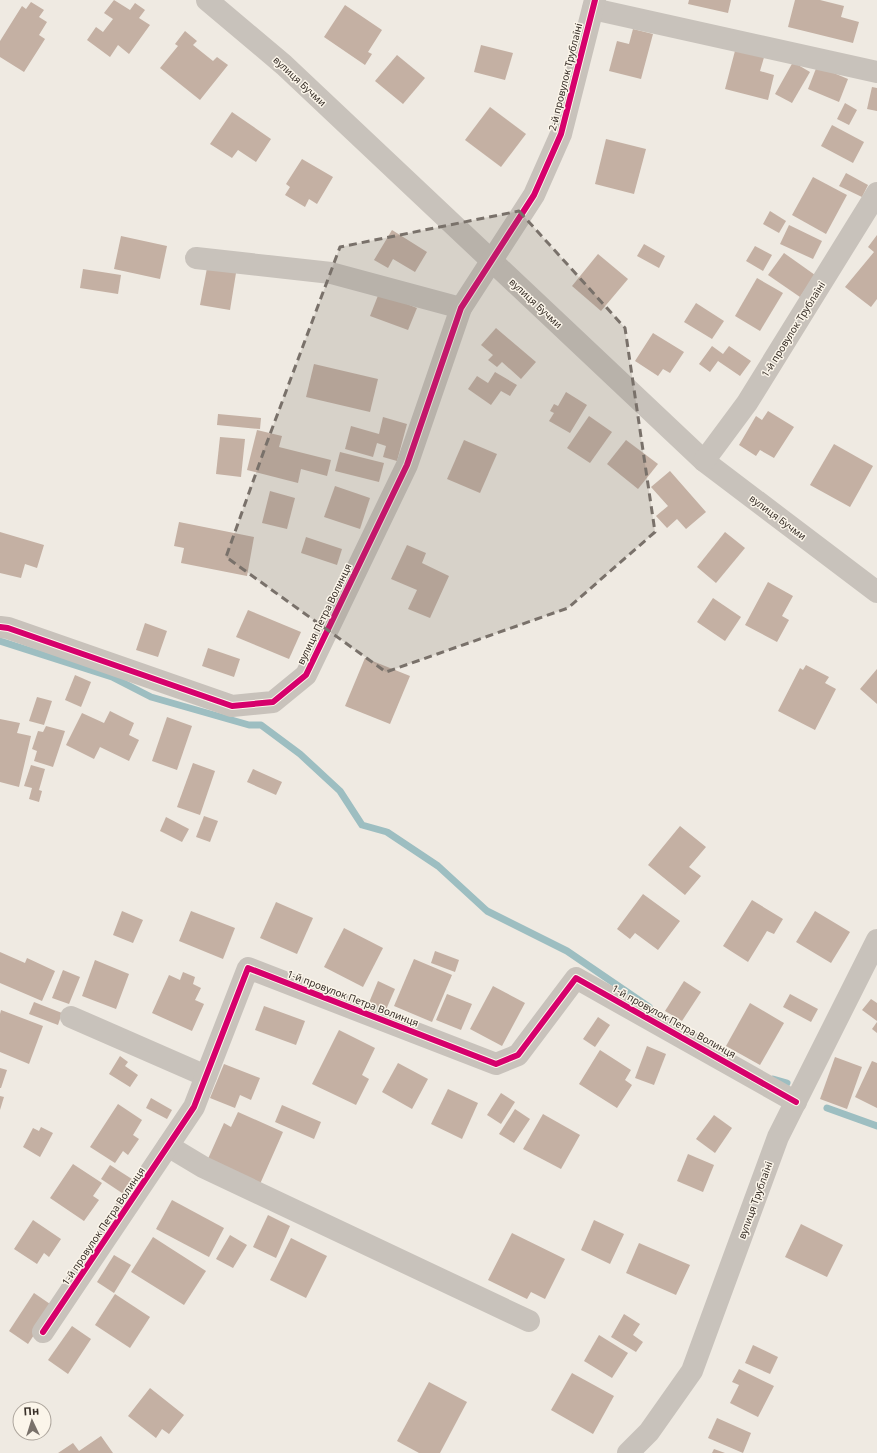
<svg xmlns="http://www.w3.org/2000/svg" width="877" height="1453" font-family="'Noto Sans',sans-serif">
<style>
.lines{fill:none;stroke-linecap:round;stroke-linejoin:round}
.stream{stroke:#9dbec1;stroke-width:7}
.building{fill:#c4b0a3}
.minor{stroke:#c8c2bb;stroke-width:22}
.cycleway-casing{stroke:#fbf5ea;stroke-width:8}
.cycleway{stroke:#d6006c;stroke-width:6}
.marked{fill:#79716a;fill-opacity:0.2;stroke:#79716a;stroke-width:3;stroke-dasharray:8 5;stroke-linejoin:round}
.labels{text-anchor:middle;dominant-baseline:central;stroke-width:3;stroke-linejoin:round;paint-order:stroke}
.street-label{font-size:10px;fill:#393029;stroke:#fbf5ea}
</style>
<rect width="100%" height="100%" fill="#efeae2"/>
<g class="lines">
<g class="stream">
<path d="M0,641L112,677L151,697L249,725H261L300,754L340,791L362,825L387,832L438,866L487,911L567,951L649,1007"/>
<path d="M773,1079L787,1083"/>
<path d="M827,1108L877,1126"/>
</g>
</g>
<g class="building">
<path d="M114,0L130,10L135,3L145,10L139,18L150,25L129,54L118,45L110,57L87,40L96,27L103,32L113,19L104,13Z"/>
<path d="M689,0H731L728,13L688,4Z"/>
<path d="M795,0H820L844,6L841,17L859,22L853,43L788,27Z"/>
<path d="M31,2L44,10L39,17L47,22L39,35L45,39L24,72L0,57V41L22,6L26,9Z"/>
<path d="M345,5L382,30L368,52L372,54L365,65L324,37Z"/>
<path d="M633,29L653,34L641,79L609,71L617,41L629,44Z"/>
<path d="M185,31L197,41L193,45L213,61L217,57L228,65L200,100L160,68L178,46L175,44Z"/>
<path d="M481,45L513,53L505,80L474,72Z"/>
<path d="M736,47L765,54L760,71L774,75L768,100L725,89Z"/>
<path d="M397,55L425,78L403,104L375,81Z"/>
<path d="M793,62L810,72L792,103L775,94Z"/>
<path d="M817,66L848,79L839,102L808,89Z"/>
<path d="M872,87L877,88V111L867,109Z"/>
<path d="M845,103L857,110L849,125L837,119Z"/>
<path d="M490,107L526,134L501,167L465,140Z"/>
<path d="M232,112L271,139L256,162L238,150L232,158L210,144Z"/>
<path d="M832,125L864,142L853,163L821,146Z"/>
<path d="M606,139L646,149L634,194L595,184Z"/>
<path d="M302,159L333,177L317,204L309,199L305,207L285,195L290,187L286,184Z"/>
<path d="M846,173L868,185L862,197L839,186Z"/>
<path d="M813,177L847,195L826,234L792,215Z"/>
<path d="M770,211L786,221L779,233L763,224Z"/>
<path d="M789,225L822,241L813,259L780,244Z"/>
<path d="M392,230L427,252L415,272L393,259L388,268L374,260Z"/>
<path d="M877,235V299L871,307L845,287L874,252L868,247Z"/>
<path d="M121,236L167,246L160,279L114,269Z"/>
<path d="M644,244L665,256L659,268L637,256Z"/>
<path d="M755,246L772,255L763,271L746,261Z"/>
<path d="M784,253L815,275L800,297L768,275Z"/>
<path d="M598,254L628,279L601,311L572,286Z"/>
<path d="M207,268L236,273L230,310L200,305Z"/>
<path d="M83,269L121,275L118,294L80,288Z"/>
<path d="M757,278L783,293L760,331L735,316Z"/>
<path d="M379,293L417,308L408,330L370,316Z"/>
<path d="M696,303L724,321L712,339L684,322Z"/>
<path d="M496,328L536,362L521,379L502,362L497,367L488,360L493,355L481,345Z"/>
<path d="M653,333L684,352L670,373L663,369L658,376L635,361Z"/>
<path d="M712,346L723,354L729,346L751,361L740,376L718,361L710,372L699,364Z"/>
<path d="M314,364L378,379L370,412L306,397Z"/>
<path d="M495,372L517,385L510,396L501,391L491,405L468,389L477,376L488,383Z"/>
<path d="M566,392L587,405L570,433L549,421L554,413L550,411L554,404L558,406Z"/>
<path d="M768,411L794,427L774,458L760,450L756,456L739,445L756,416L762,420Z"/>
<path d="M218,414L261,418L260,429L217,425Z"/>
<path d="M589,416L612,432L590,463L567,448Z"/>
<path d="M383,417L407,424L397,461L383,457L386,446L377,443L373,457L345,449L351,426L379,434Z"/>
<path d="M257,430L282,436L279,447L331,460L327,476L301,469L298,483L247,470Z"/>
<path d="M220,437L245,439L241,477L216,474Z"/>
<path d="M464,440L497,454L480,493L447,479Z"/>
<path d="M626,440L658,464L638,489L607,464Z"/>
<path d="M834,444L873,466L850,507L810,485Z"/>
<path d="M340,452L384,463L379,482L335,471Z"/>
<path d="M670,471L706,512L686,529L677,519L667,528L656,516L668,506L651,487Z"/>
<path d="M335,486L370,498L360,529L324,517Z"/>
<path d="M270,491L295,498L287,529L262,523Z"/>
<path d="M179,522L254,537L247,576L181,563L184,548L174,546Z"/>
<path d="M0,532L44,545L37,568L25,564L21,578L0,573Z"/>
<path d="M725,532L745,548L716,583L697,567Z"/>
<path d="M306,537L342,549L337,565L301,553Z"/>
<path d="M407,545L426,553L422,563L449,576L430,618L408,609L417,590L391,579Z"/>
<path d="M768,582L793,596L782,616L789,620L777,642L745,625Z"/>
<path d="M713,598L741,617L725,641L697,622Z"/>
<path d="M248,610L301,632L289,659L236,637Z"/>
<path d="M145,623L167,631L158,657L136,650Z"/>
<path d="M208,648L240,659L234,677L202,666Z"/>
<path d="M365,658L410,676L390,724L345,706Z"/>
<path d="M806,665L829,677L825,683L836,689L815,730L778,711L800,668L803,670Z"/>
<path d="M877,669V704L860,689Z"/>
<path d="M75,675L91,682L81,707L65,700Z"/>
<path d="M37,697L52,701L44,725L29,721Z"/>
<path d="M110,711L134,723L129,735L139,740L129,761L100,747L94,759L66,745L82,713L104,723Z"/>
<path d="M167,717L192,726L177,770L152,761Z"/>
<path d="M0,719L20,723L17,733L31,736L19,787L0,782Z"/>
<path d="M46,726L65,731L53,767L34,761L37,751L32,749L38,731L43,732Z"/>
<path d="M193,763L215,771L200,815L177,807Z"/>
<path d="M31,765L45,769L39,790L42,791L39,802L29,799L32,788L24,786Z"/>
<path d="M253,769L282,782L276,795L247,782Z"/>
<path d="M204,816L218,821L210,842L196,837Z"/>
<path d="M166,817L189,829L182,842L160,831Z"/>
<path d="M680,826L706,847L689,867L701,876L685,895L648,865Z"/>
<path d="M643,894L680,921L658,950L635,933L630,939L617,929Z"/>
<path d="M752,900L783,919L774,934L767,931L748,962L723,946Z"/>
<path d="M276,902L313,918L297,954L260,938Z"/>
<path d="M122,911L143,920L133,943L113,935Z"/>
<path d="M191,911L235,928L223,959L179,941Z"/>
<path d="M815,911L850,932L831,963L796,942Z"/>
<path d="M344,928L383,948L363,987L324,967Z"/>
<path d="M435,951L459,960L455,972L431,963Z"/>
<path d="M0,952L25,963L27,958L55,971L42,1001L0,983Z"/>
<path d="M414,959L452,975L432,1022L394,1006Z"/>
<path d="M95,960L129,974L116,1009L82,996Z"/>
<path d="M63,970L80,977L69,1004L52,998Z"/>
<path d="M183,972L195,977L193,984L201,988L195,1000L204,1004L192,1031L152,1013L169,975L180,980Z"/>
<path d="M378,981L395,989L385,1012L368,1005Z"/>
<path d="M684,981L701,992L682,1021L665,1011Z"/>
<path d="M493,986L525,1003L502,1046L470,1029Z"/>
<path d="M447,994L472,1004L461,1030L436,1020Z"/>
<path d="M790,994L818,1009L811,1022L783,1007Z"/>
<path d="M871,999L877,1003V1021L862,1010Z"/>
<path d="M34,1002L62,1013L58,1025L29,1014Z"/>
<path d="M750,1003L784,1023L760,1065L726,1046Z"/>
<path d="M264,1006L305,1021L296,1045L255,1030Z"/>
<path d="M1,1010L43,1026L29,1064L0,1052V1014Z"/>
<path d="M598,1017L610,1025L595,1047L583,1039Z"/>
<path d="M877,1022V1033L872,1029Z"/>
<path d="M339,1030L375,1048L362,1075L369,1079L356,1105L312,1084Z"/>
<path d="M647,1046L666,1054L654,1085L635,1078Z"/>
<path d="M600,1050L631,1070L625,1080L632,1085L617,1108L579,1084Z"/>
<path d="M120,1056L128,1062L125,1066L138,1075L130,1087L109,1074Z"/>
<path d="M835,1057L862,1067L847,1109L820,1099Z"/>
<path d="M872,1061L877,1063V1108L855,1097Z"/>
<path d="M398,1063L428,1079L412,1109L382,1092Z"/>
<path d="M224,1064L260,1078L251,1100L240,1095L235,1108L210,1098Z"/>
<path d="M0,1068L7,1070L1,1088H0Z"/>
<path d="M448,1089L478,1103L462,1139L431,1124Z"/>
<path d="M501,1093L515,1102L501,1124L487,1115Z"/>
<path d="M0,1096L4,1097L0,1110Z"/>
<path d="M151,1098L172,1110L167,1119L146,1108Z"/>
<path d="M118,1104L142,1120L133,1135L139,1139L128,1155L123,1151L115,1163L90,1147Z"/>
<path d="M282,1105L321,1122L314,1139L275,1122Z"/>
<path d="M515,1109L530,1119L514,1143L499,1134Z"/>
<path d="M238,1112L283,1132L260,1184L207,1161L224,1123L231,1127Z"/>
<path d="M543,1114L580,1135L561,1169L523,1149Z"/>
<path d="M714,1115L732,1128L715,1153L696,1139Z"/>
<path d="M41,1127L53,1133L40,1157L23,1147L33,1128L39,1131Z"/>
<path d="M688,1154L714,1165L703,1192L677,1181Z"/>
<path d="M73,1164L102,1183L93,1196L99,1200L84,1221L50,1198Z"/>
<path d="M110,1165L135,1181L125,1195L101,1179Z"/>
<path d="M172,1200L224,1228L209,1257L156,1229Z"/>
<path d="M268,1215L290,1226L276,1258L253,1247Z"/>
<path d="M33,1220L61,1239L49,1257L44,1253L37,1264L14,1249Z"/>
<path d="M594,1220L624,1234L610,1264L581,1250Z"/>
<path d="M801,1224L843,1245L827,1277L785,1257Z"/>
<path d="M512,1233L565,1259L545,1299L531,1292L527,1299L488,1280Z"/>
<path d="M230,1235L247,1245L233,1268L216,1259Z"/>
<path d="M153,1237L206,1271L184,1305L131,1272Z"/>
<path d="M291,1238L327,1256L306,1298L270,1280Z"/>
<path d="M639,1243L690,1265L676,1295L626,1273Z"/>
<path d="M114,1255L131,1265L114,1293L97,1282Z"/>
<path d="M34,1293L53,1306L28,1344L9,1331Z"/>
<path d="M115,1294L150,1317L130,1348L95,1325Z"/>
<path d="M624,1314L640,1324L633,1335L643,1342L636,1352L611,1337Z"/>
<path d="M72,1326L91,1339L68,1374L48,1360Z"/>
<path d="M599,1335L628,1353L612,1378L584,1361Z"/>
<path d="M753,1345L778,1357L770,1374L745,1363Z"/>
<path d="M739,1369L774,1386L758,1417L730,1403L739,1385L732,1382Z"/>
<path d="M572,1373L614,1396L593,1434L551,1410Z"/>
<path d="M429,1382L467,1402L440,1453H419L397,1441Z"/>
<path d="M150,1388L184,1415L169,1434L162,1429L156,1438L128,1416Z"/>
<path d="M717,1418L751,1433L743,1453L708,1438Z"/>
<path d="M101,1436L113,1453H58L73,1443L79,1451Z"/>
<path d="M714,1449L725,1453H712Z"/>
</g>
<g class="lines">
<g class="minor">
<path d="M207,0L284,65L704,461L877,592"/>
<path d="M593,9L877,72"/>
<path d="M196,258L331,273L461,308"/>
<path d="M704,461L747,403L877,193"/>
<path d="M0,627L8,628L232,706L273,702L306,675L407,465L461,308L534,195L561,134L595,0"/>
<path d="M71,1017L206,1076"/>
<path d="M168,1146L203,1167L529,1321"/>
<path d="M43,1332L194,1107L248,968L496,1064L518,1055L576,978L796,1102"/>
<path d="M628,1453L649,1432L692,1371L778,1137L877,940"/>
</g>
<defs>
<g id="cycleway">
<path d="M0,627L8,628L232,706L273,702L306,675L407,465L461,308L534,195L561,134L595,0"/>
<path d="M43,1332L194,1107L248,968L496,1064L518,1055L576,978L796,1102"/>
</g>
</defs>
<use href="#cycleway" class="cycleway-casing"/>
<use href="#cycleway" class="cycleway"/>
</g>
<path class="marked" d="M519,211L625,328L655,532L568,608L386,672L226,557L266,445L340,247Z"/>
<g class="labels">
<g class="street-label">
<text transform="translate(565 77) rotate(-76)">2-й провулок Трублаїні</text>
<text transform="translate(300 81) rotate(43)">вулиця Бучми</text>
<text transform="translate(536 303) rotate(43)">вулиця Бучми</text>
<text transform="translate(793 329) rotate(-58)">1-й провулок Трублаїні</text>
<text transform="translate(778 517) rotate(37)">вулиця Бучми</text>
<text transform="translate(324 614) rotate(-64)">вулиця Петра Волинця</text>
<text transform="translate(353 998) rotate(21)">1-й провулок Петра Волинця</text>
<text transform="translate(674 1021) rotate(29)">1-й провулок Петра Волинця</text>
<text transform="translate(755 1200) rotate(-70)">вулиця Трублаїні</text>
<text transform="translate(103 1226) rotate(-56)">1-й провулок Петра Волинця</text>
</g>
</g>
<g transform="translate(32 1421) rotate(356)"><circle r="19" fill="#fbf5ea" stroke="#ada69d"/>
<path d="M0-3L7 15L0 10L-7 15Z" fill="#79716a"/>
<text y="-6" font-size="11" font-weight="bold" text-anchor="middle" fill="#393029">Пн</text>
</g>
</svg>
